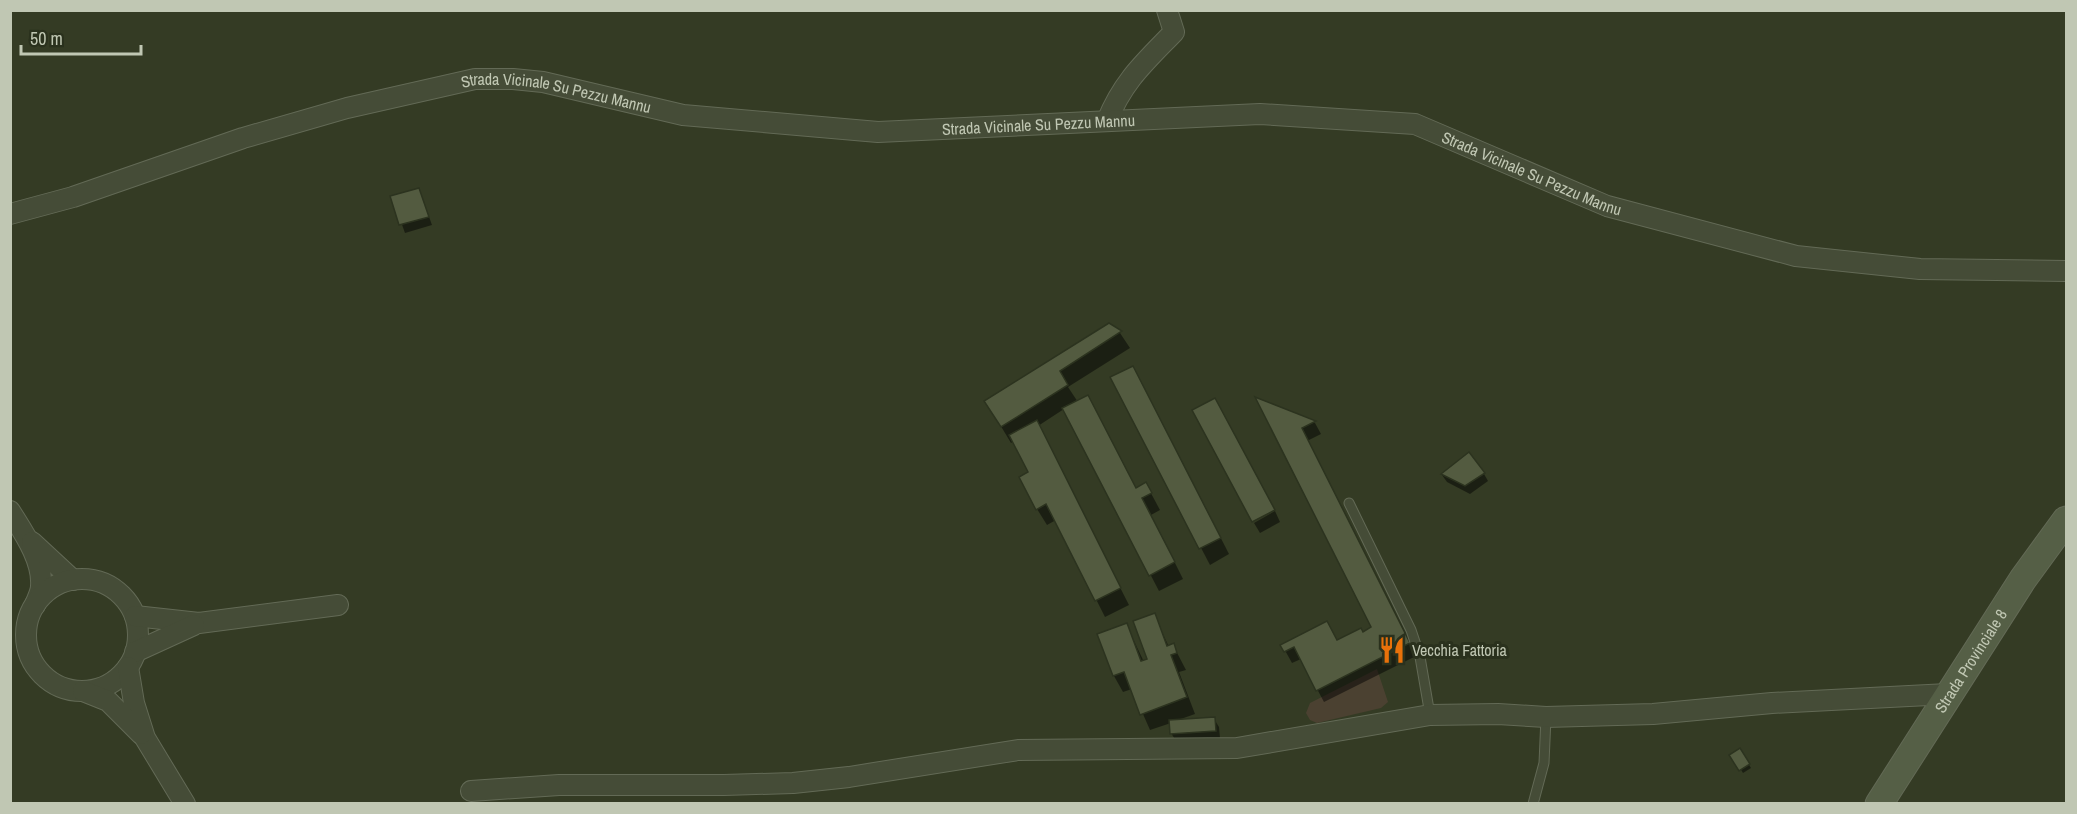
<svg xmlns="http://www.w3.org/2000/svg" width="2077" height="814" font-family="'Archivo Narrow',sans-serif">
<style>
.green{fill:#4b4131}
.shadow{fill:#0007}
.building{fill:#535b40;stroke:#2c331f;stroke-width:1.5}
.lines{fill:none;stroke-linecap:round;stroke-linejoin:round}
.lane-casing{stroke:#636a56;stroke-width:11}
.street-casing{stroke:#636a56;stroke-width:22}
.secondary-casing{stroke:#636a56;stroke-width:29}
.lane{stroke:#454c37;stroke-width:9}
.street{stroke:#454c37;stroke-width:20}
.secondary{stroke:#555f46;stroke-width:27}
.labels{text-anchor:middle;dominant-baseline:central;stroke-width:6;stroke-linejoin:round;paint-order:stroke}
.street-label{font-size:16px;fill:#c0c7b3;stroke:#2a311d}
.poi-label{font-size:16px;fill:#c0c7b3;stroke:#2a311d;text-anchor:start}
</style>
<rect width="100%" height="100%" fill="#343b24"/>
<path class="green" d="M1377,669L1388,702L1381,708L1317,723L1310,720L1306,713L1310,703Z"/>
<g class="shadow">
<path d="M419,189L432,225L405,233L392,197Z"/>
<path d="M1109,324L1120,333L1130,348L1068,387L1136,490L1146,484L1160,510L1151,515L1183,579L1159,591L1064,409L1038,426L1129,605L1105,617L1056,520L1047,525L1037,509L1030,473L1014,441L1011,443L996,418Z"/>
<path d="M1112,378L1142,384L1229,554L1210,565Z"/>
<path d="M1258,400L1315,423L1321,434L1307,441L1416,656L1324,702L1301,659L1292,663L1282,645L1337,642L1373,628Z"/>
<path d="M1484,474L1488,481L1470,494L1447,482L1442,475Z"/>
<path d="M1275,511L1280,522L1260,533L1254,523Z"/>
<path d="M1154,615L1169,647L1173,645L1186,670L1179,672L1195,714L1178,720L1214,719L1219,727L1220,738L1176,741L1171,733V723L1150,730L1132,689L1123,692L1114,676L1098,635L1126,624L1144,662L1149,660Z"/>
<path d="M1740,750L1751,768L1743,773L1732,755Z"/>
</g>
<g class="building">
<path d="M419,188L429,217L399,225L390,196Z"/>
<path d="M1109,323L1122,331L1060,371L1068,385L1001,427L984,401Z"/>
<path d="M1133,366L1221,538L1199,549L1110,377Z"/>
<path d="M1088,395L1136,488L1146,482L1152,493L1142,498L1175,562L1149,576L1062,408Z"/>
<path d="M1255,397L1316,421L1302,428L1410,643L1316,691L1294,647L1284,652L1280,645L1327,621L1337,640L1361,628L1363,632L1371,627Z"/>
<path d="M1215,398L1275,510L1252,522L1192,410Z"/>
<path d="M1037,420L1121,588L1095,601L1046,504L1036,510L1019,477L1028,472L1009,435Z"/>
<path d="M1469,452L1485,473L1465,486L1441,474Z"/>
<path d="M1155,613L1167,646L1174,643L1177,653L1171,655L1187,697L1140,715L1124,672L1113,676L1097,634L1127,623L1141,661L1147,659L1133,621Z"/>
<path d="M1215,717L1216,731L1170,734L1169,720Z"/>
<path d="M1740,748L1750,764L1739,771L1729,755Z"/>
</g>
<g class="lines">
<defs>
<g id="lane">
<path d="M1349,503L1411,630L1420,657L1430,715"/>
<path d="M1533,804L1544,763L1546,717"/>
</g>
<g id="street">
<path d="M1107,121C1123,81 1145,62 1174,32L1167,10"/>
<path id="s1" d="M10,214L73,197L243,138L347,108L475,79H513L543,82L683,115L878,132L1260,114L1415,124L1607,206L1796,256L1920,269L2066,271"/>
<path d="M10,511C23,532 43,560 41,586C41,592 37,599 35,605"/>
<path d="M32,542L73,580"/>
<circle cx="82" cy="635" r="56"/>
<path d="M135,616L199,623L338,605"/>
<path d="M135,652L194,625"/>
<path d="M128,667L134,703L145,738L185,804"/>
<path d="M83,691L108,701L141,734"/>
<path d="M471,791L559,785H724L793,783L849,777L1018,750L1237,748L1430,715L1498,714L1546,717L1653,714L1772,703L1948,694"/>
</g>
<g id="secondary">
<path id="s2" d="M1879,804L2023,579L2066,520"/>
</g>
</defs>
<use href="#lane" class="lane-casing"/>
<use href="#street" class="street-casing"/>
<use href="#secondary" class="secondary-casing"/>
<use href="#lane" class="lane"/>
<use href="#street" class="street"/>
<use href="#secondary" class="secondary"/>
</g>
<defs>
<symbol id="restaurant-bare" viewBox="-9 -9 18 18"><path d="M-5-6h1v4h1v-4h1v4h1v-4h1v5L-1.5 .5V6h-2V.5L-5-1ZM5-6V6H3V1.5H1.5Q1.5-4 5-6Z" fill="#e8710a" stroke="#2a311d" stroke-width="2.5" paint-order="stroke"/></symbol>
</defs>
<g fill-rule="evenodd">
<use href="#restaurant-bare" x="1373" y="631" width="38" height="38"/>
</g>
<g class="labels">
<g class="street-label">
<text stroke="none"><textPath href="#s1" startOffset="567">Strada Vicinale Su Pezzu Mannu</textPath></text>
<text stroke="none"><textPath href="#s1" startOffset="1053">Strada Vicinale Su Pezzu Mannu</textPath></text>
<text stroke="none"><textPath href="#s1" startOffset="1557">Strada Vicinale Su Pezzu Mannu</textPath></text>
<text stroke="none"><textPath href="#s2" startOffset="170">Strada Provinciale 8</textPath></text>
</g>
<g class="poi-label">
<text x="1412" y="650">Vecchia Fattoria</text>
</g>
</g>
<rect width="2077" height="814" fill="none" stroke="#c0c7b3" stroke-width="24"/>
<path d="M21 45v9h120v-9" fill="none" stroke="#c0c7b3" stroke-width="3"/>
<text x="30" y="45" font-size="18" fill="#c0c7b3" stroke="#2a311d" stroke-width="4.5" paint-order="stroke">50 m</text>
</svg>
